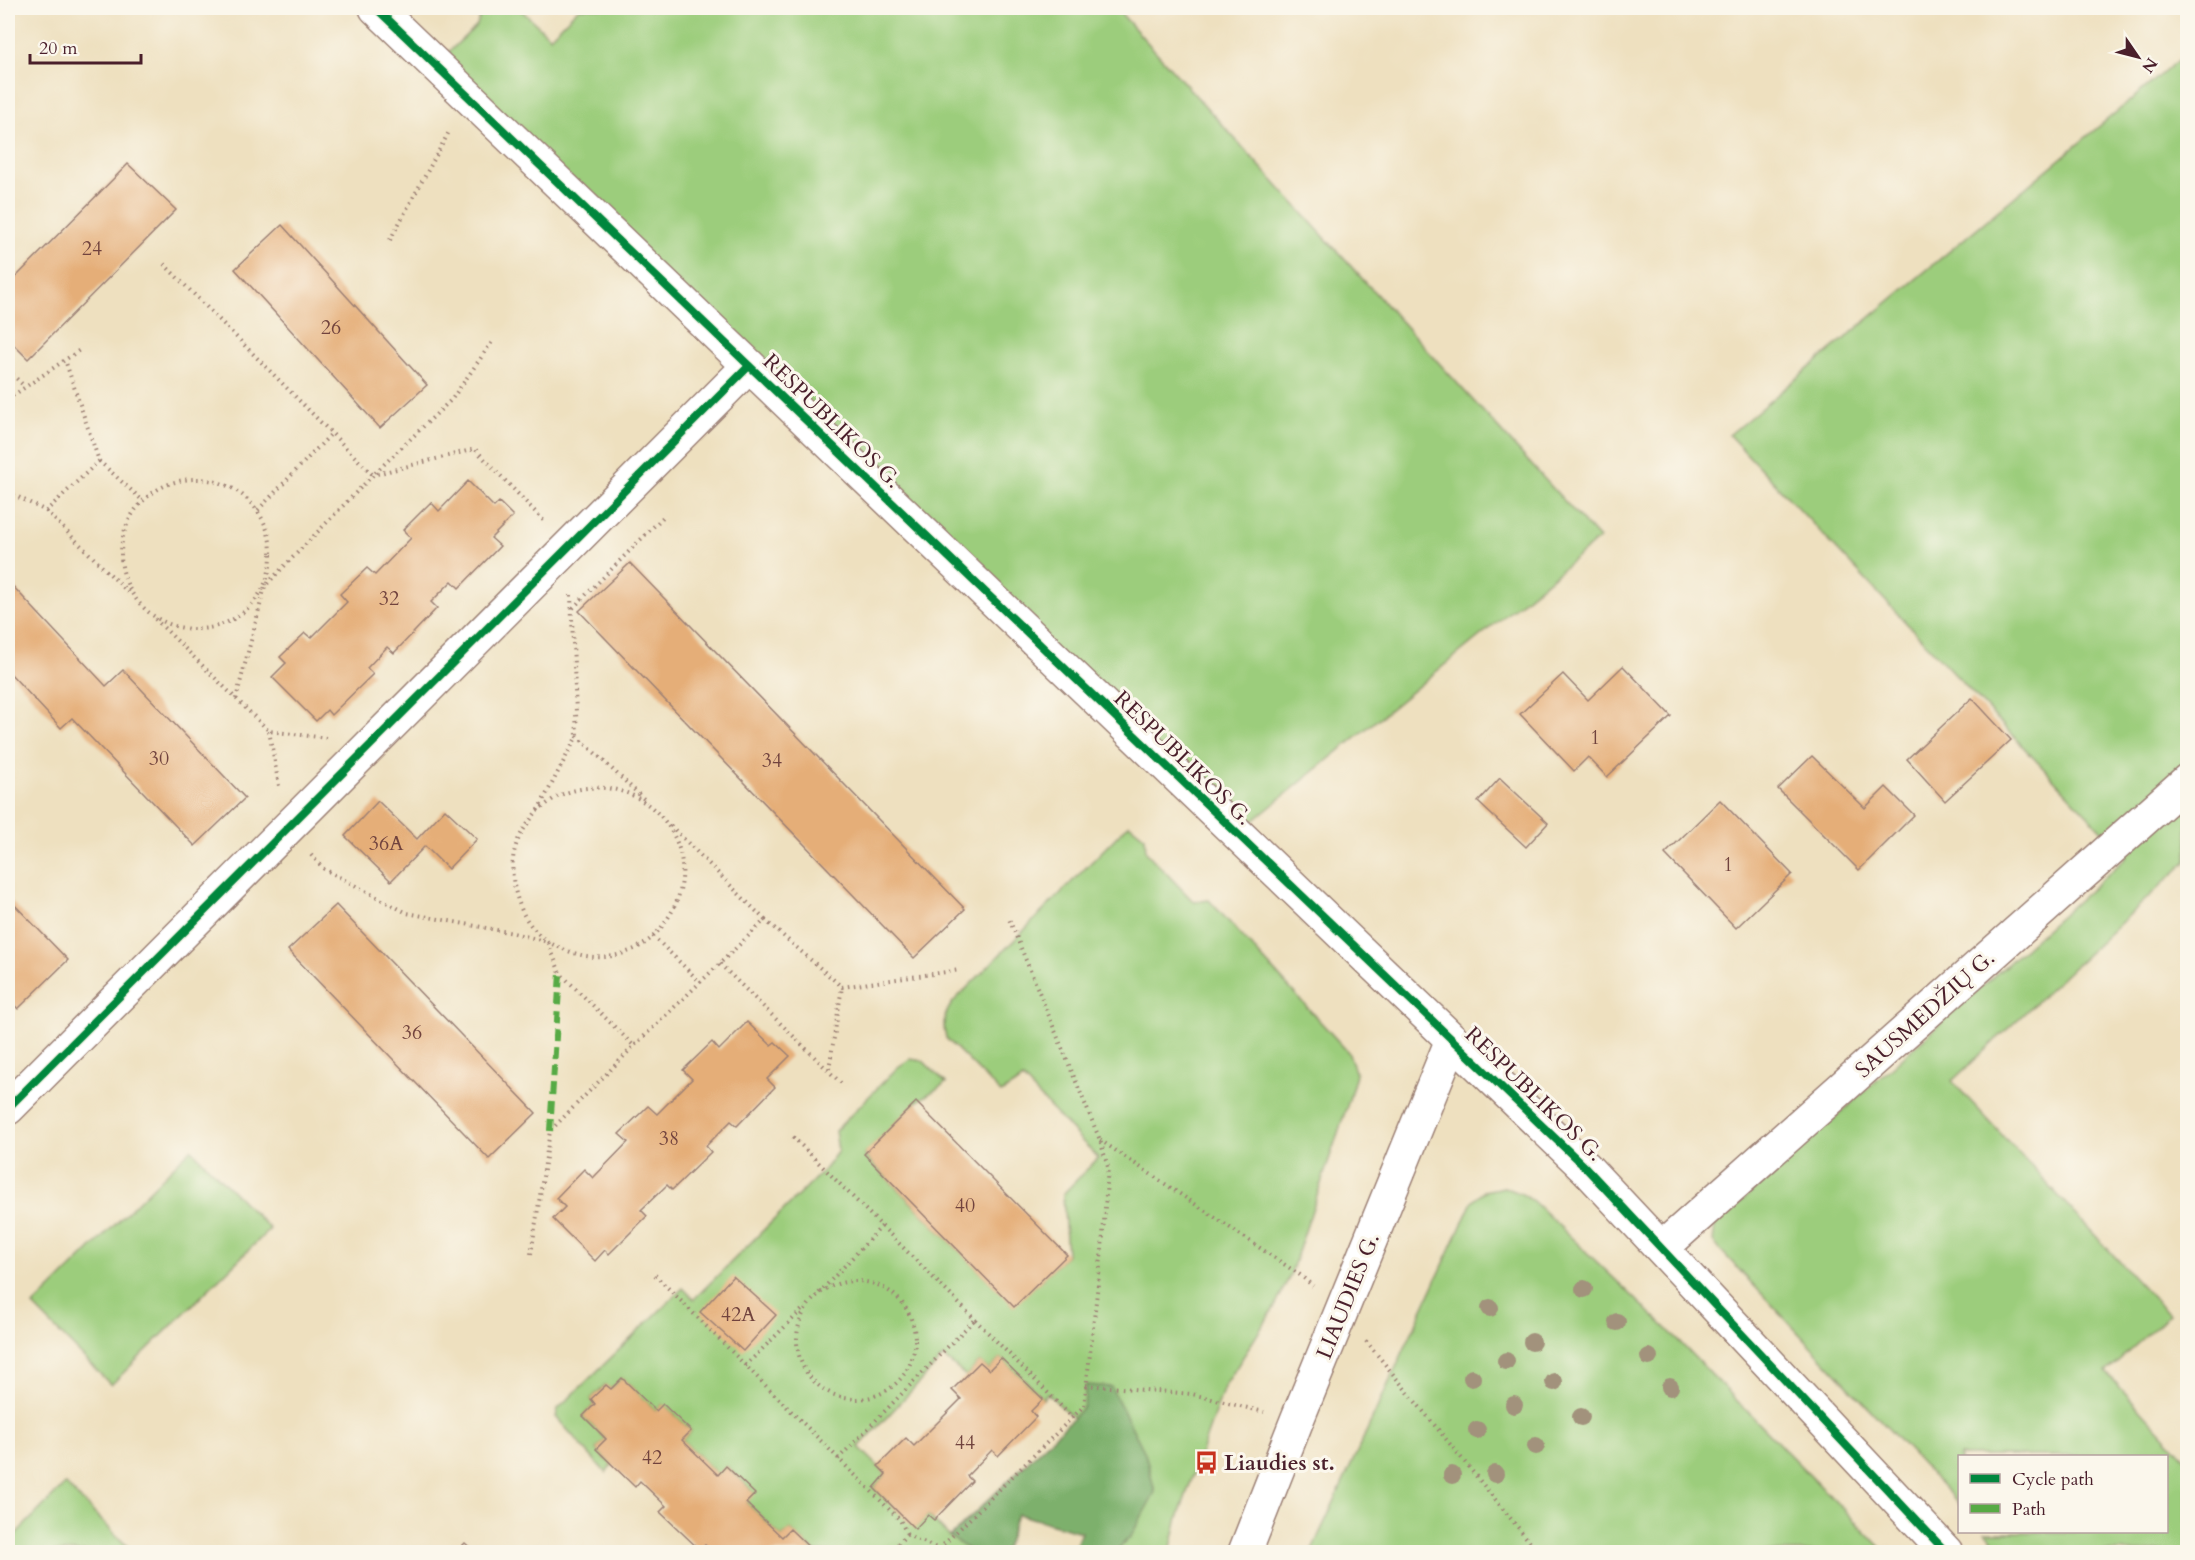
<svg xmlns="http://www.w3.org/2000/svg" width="2195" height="1560" font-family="Cardo,serif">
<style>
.green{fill:#9ccd7c;stroke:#737654;stroke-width:1.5}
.forest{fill:#7db06c;stroke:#64684c;stroke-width:1.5}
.building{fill:#e5ae78}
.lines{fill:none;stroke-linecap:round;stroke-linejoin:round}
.minor-casing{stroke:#9c8075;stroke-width:36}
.path{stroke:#9c8075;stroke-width:4;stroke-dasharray:1.5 4.5;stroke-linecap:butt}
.minor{stroke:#fff;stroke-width:33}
.quiet{stroke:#57aa44;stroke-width:6;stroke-dasharray:12 6;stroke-linecap:butt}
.cycleway-casing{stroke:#fbf7ec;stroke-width:11}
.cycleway{stroke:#00873e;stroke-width:8}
.tree{fill:#a2927b}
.labels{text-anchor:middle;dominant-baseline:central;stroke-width:6;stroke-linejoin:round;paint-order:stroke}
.number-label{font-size:20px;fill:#71433e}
.street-label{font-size:22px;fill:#4a1f2b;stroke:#fbf7ec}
.poi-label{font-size:22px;font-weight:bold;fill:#4a1f2b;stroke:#fbf7ec;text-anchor:start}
</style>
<rect width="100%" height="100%" fill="#fbf7ec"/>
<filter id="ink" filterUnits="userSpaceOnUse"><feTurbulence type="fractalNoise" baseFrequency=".0167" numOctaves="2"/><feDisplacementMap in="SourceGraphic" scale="12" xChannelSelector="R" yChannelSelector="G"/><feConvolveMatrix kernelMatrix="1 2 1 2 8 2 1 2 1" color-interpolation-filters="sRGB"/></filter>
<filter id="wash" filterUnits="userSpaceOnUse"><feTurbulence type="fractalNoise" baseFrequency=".008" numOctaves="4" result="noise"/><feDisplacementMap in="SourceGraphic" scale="24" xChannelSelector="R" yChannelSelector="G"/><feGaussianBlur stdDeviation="1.35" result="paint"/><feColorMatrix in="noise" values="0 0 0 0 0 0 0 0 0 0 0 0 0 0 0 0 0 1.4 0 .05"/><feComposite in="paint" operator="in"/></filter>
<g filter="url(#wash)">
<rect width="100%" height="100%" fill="#eee0bf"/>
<g class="green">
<path d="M482,8H519L550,37L579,8H1116L1599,539L1237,834L435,65L477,25Z"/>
<path d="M2187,53V861L1952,1081L2169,1315L2106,1372L2187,1460V1552H2005L1985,1532H2166V1456H1960L1959,1504L1713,1242L1715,1225L2127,857L1729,435Z"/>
<path d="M1129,824L1145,837L1146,852L1194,902L1209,900L1348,1052L1356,1074L1349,1100L1291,1273L1276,1305L1224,1387L1177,1521L1170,1552H1115L1131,1536L1084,1406L1073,1418L1047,1393L1043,1399L1001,1358L989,1370L980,1362L966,1376L943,1357L859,1447L886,1474L874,1488L915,1528L928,1515L950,1537L972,1552H814L790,1529L782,1537L746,1503L754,1493L727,1466L718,1475L682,1440L691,1431L663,1404L656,1411L622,1378L611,1389L605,1385L591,1399L595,1404L583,1416L606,1439L596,1449L612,1465L606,1473L556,1417L558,1409L683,1288L694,1299L824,1170L838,1151L835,1131L898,1067L910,1059L923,1061L946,1083L916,1102L864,1155L1014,1306L1067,1255L1063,1194L1098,1158L1023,1079L1001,1093L946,1038C942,1024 944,1014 953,1002Z"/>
<path d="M191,1149L270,1229L111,1385L33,1306Z"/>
<path d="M1504,1187L1522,1194L1533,1201L1665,1327L1881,1548L1877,1552H1311L1472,1202L1484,1191Z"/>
<path d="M65,1484L133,1552H20L9,1541Z"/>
</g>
<path class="forest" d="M1086,1385L1111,1387L1145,1453L1155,1492L1131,1536L1115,1552H1073L1081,1532L1017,1514L1005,1552H972L950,1537L1073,1418L1084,1406Z"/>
<g id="blocks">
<g class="building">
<path d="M128,164L176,210L28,359L8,339V285Z"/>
<path d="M282,225L427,385L380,428L235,269Z"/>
<path d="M468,481L494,507L499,502L513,516L491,538L500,546L459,588L452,581L431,602L437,608L394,653L387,647L367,668L373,674L331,715L327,710L316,721L272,677L286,663L280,657L305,633L311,638L347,602L340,594L367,568L375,575L411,538L403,530L431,502L439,511Z"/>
<path d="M630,563L965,909L914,958L579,611Z"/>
<path d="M8,581L106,686L123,670L245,798L195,846L72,718L61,728L8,671Z"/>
<path d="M1623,666L1671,716L1607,777L1588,757L1574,771L1520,714L1563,674L1588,700Z"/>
<path d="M1972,698L2011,740L1945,801L1907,759Z"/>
<path d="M1812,756L1865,808L1886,787L1914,815L1859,870L1778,789Z"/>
<path d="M1500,778L1548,823L1526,847L1478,802Z"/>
<path d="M1720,800L1792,874L1736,928L1665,854Z"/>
<path d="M378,801L417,839L445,809L477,839L448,869L425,846L391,881L345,836Z"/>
<path d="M8,898L68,960L18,1009L8,998Z"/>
<path d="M336,905L536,1113L489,1159L288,950Z"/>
<path d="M747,1022L771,1045L775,1042L790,1056L767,1079L775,1087L737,1126L731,1121L706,1146L711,1152L672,1190L667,1185L641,1210L647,1216L609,1254L605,1250L595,1261L553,1219L565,1207L556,1198L584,1169L593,1178L628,1142L619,1134L648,1106L657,1114L692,1079L683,1070L712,1042L719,1050Z"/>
<path d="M916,1102L1067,1255L1014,1307L864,1154Z"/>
<path d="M733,1276L776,1315L743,1351L700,1312Z"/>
<path d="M1001,1358L1043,1399L1031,1411L1036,1417L998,1456L992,1450L967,1476L972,1481L934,1520L928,1515L915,1529L874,1488L886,1474L878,1466L906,1438L914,1446L961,1399L952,1390L980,1362L989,1370Z"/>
<path d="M622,1378L656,1411L663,1404L691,1431L682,1440L718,1475L726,1466L755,1494L746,1503L782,1537L790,1529L814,1552H713L705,1545L700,1550L660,1512L666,1506L640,1481L635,1487L596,1449L606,1439L583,1416L595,1404L591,1399L606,1385L611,1389Z"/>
<path d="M465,1543L475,1552H456Z"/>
</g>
</g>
</g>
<g filter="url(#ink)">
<use href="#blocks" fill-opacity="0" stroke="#9c8075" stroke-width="1.5"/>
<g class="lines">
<defs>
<g id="minor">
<path d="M376,8L1586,1168L1946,1552"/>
<path d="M8,1108L749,366"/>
<path d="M1662,1248L2188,780"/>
<path d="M1245,1552L1297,1420L1452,1040"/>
</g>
</defs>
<use href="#minor" class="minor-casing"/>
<g class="path">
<path d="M390,240L450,130"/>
<path d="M164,264L373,475L452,399L492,342"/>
<path d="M8,370L25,387"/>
<path d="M8,399L81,349"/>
<path d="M99,461L142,500"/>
<circle cx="196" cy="554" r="75"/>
<path d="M8,492L46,511L99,461L65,360"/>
<path d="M258,510L332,433"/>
<path d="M46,511L131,595"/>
<path d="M571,595L577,736"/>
<path d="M573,608L665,515"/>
<path d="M155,619L269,731L326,738"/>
<path d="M236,699L265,586L373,475L475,449L545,522"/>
<path d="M269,731L279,786"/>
<path d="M537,811C545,806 554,797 563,794C643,763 716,850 666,921C658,933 646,945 632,950C604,962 581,958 554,945C541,939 529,925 523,913C512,889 507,859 521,834C526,825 533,817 539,808C552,784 564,760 577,736L647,802"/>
<path d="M311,855L324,869L407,913L513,933L548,942L560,973L634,1046L765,920L668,823"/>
<path d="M765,920L842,987L960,970"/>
<path d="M653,936L700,982"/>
<path d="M720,964L844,1086"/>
<path d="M829,1069L842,987"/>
<path d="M793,1137L1073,1418"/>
<path d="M1100,1140L1300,1275L1313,1286"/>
<path d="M531,1254L550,1131L634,1046"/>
<path d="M655,1275L900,1520L907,1534"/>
<circle cx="856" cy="1340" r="59"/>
<path d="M819,1293L882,1226"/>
<path d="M1366,1341L1538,1552"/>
<path d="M745,1366L805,1307"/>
<path d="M1086,1385L1192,1394L1264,1412"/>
<path d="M838,1459L974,1320"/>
<path d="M889,1552L907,1535L939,1549L1084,1406L1102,1249L1108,1167L1100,1140L1009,919"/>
</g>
<use href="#minor" class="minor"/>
<path class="quiet" d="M550,1131L560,973"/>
<defs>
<g id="cycleway">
<path d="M376,8L1586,1168L1946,1552"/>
<path d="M8,1108L749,366"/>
</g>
</defs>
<use href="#cycleway" class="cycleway-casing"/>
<use href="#cycleway" class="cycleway"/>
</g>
<g class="tree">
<circle cx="1584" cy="1289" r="9"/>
<circle cx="1490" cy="1308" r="9"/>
<circle cx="1617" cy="1322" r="9"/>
<circle cx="1532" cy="1342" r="9"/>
<circle cx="1649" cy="1357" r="9"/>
<circle cx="1506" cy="1361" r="9"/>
<circle cx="1472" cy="1378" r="9"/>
<circle cx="1554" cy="1382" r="9"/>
<circle cx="1670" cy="1387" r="9"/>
<circle cx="1514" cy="1405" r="9"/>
<circle cx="1581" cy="1417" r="9"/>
<circle cx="1477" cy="1430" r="9"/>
<circle cx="1536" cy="1446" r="9"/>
<circle cx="1495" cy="1474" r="9"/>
<circle cx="1452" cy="1475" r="9"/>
</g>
</g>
<defs>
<symbol id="bus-bare" viewBox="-9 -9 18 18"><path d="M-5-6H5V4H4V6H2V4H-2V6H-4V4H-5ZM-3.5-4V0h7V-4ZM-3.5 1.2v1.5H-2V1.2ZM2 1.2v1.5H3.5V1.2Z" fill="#c8321e" stroke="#fbf7ec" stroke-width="2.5" paint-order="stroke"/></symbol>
</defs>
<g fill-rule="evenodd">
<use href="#bus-bare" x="1190" y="1446" width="33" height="33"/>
</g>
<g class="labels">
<g class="number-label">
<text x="92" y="248">24</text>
<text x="331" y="327">26</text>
<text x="389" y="598">32</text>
<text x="1595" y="737">1</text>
<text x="159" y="758">30</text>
<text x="772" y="760">34</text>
<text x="386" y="843">36A</text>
<text x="1728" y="864">1</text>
<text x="412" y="1032">36</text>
<text x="669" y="1138">38</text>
<text x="965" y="1205">40</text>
<text x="738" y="1314">42A</text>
<text x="965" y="1442">44</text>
<text x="652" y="1457">42</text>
</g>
<g class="street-label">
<text transform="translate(832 421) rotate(44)">RESPUBLIKOS G.</text>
<text transform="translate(1183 758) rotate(44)">RESPUBLIKOS G.</text>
<text transform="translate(1925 1014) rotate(-42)">SAUSMEDŽIŲ G.</text>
<text transform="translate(1534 1094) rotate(44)">RESPUBLIKOS G.</text>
<text transform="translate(1348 1296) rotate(-68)">LIAUDIES G.</text>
</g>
<g class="poi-label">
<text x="1224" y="1463">Liaudies st.</text>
</g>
</g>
<rect width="2195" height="1560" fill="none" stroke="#fbf7ec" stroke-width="30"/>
<rect x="1958" y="1455" width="210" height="78" fill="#fbf7ec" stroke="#b4a19f" stroke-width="1.5"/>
<rect x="1970" y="1474" width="30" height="9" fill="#00873e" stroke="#b4a19f" stroke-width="1.5"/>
<text x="2012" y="1485" font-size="18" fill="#4a1f2b">Cycle path</text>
<rect x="1970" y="1504" width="30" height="9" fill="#57aa44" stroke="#b4a19f" stroke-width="1.5"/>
<text x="2012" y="1515" font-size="18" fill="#4a1f2b">Path</text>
<g transform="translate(2138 57) rotate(125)" stroke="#fbf7ec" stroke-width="4.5" paint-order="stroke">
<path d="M0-4.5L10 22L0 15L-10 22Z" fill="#4a1f2b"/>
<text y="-9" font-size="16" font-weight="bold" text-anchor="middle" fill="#4a1f2b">N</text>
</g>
<path d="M30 54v9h111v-9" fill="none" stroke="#4a1f2b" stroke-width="3"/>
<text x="39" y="54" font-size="18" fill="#4a1f2b" stroke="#fbf7ec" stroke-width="4.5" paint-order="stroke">20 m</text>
</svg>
